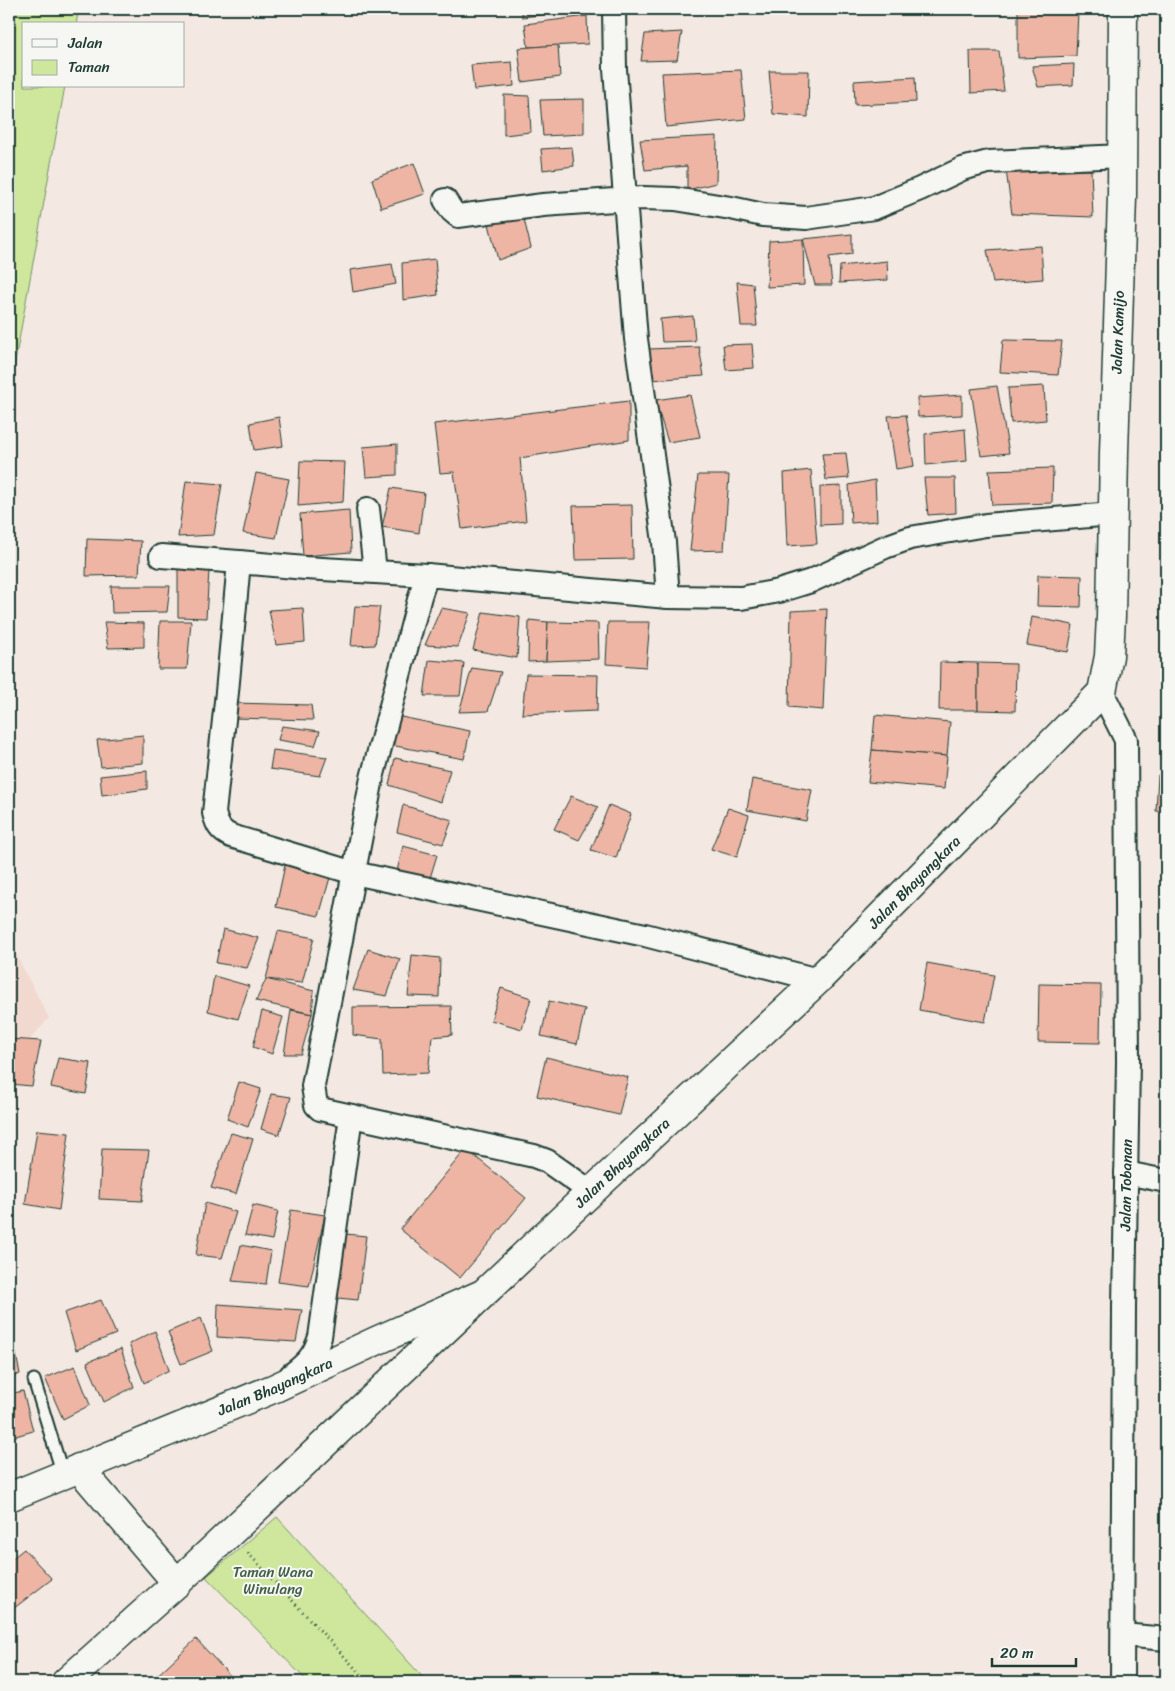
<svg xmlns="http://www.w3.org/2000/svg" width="1175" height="1691" font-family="Sriracha,sans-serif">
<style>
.built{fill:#f2d9cf}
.green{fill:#cee79d;stroke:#769268}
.building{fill:#eeb5a4;stroke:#1f3d34}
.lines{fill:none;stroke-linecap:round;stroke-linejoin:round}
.service-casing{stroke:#1f3d34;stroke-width:15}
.minor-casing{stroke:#1f3d34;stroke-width:26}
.tertiary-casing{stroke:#1f3d34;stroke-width:31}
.secondary-casing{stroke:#1f3d34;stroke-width:31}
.path{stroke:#1f3d34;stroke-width:3;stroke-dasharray:1 4;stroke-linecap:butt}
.service{stroke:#f6f6f2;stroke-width:11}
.minor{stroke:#f6f6f2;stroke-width:22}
.tertiary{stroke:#f6f6f2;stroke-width:28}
.secondary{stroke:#f6f6f2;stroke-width:28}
.labels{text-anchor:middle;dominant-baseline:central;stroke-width:4;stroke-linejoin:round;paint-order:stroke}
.street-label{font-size:15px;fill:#1f3d34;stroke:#f6f6f2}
.park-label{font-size:15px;fill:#425f49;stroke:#f6f6f2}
</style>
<rect width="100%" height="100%" fill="#f4e9e2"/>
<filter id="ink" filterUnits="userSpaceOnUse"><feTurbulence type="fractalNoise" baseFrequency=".02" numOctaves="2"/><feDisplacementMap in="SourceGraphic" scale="10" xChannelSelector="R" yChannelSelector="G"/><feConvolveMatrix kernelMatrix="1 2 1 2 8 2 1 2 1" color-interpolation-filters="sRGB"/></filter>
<g filter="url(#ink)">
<path class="built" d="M9,941L49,1018L9,1064Z"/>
<g class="green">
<path d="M9,9H79L76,24H24V86H65L9,395Z"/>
<path d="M277,1517L427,1682H308L206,1577Z"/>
</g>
<g class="building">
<path d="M522,9H557V13L522,17Z"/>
<path d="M1018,9L1078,12L1076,56L1018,58Z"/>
<path d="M587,16L588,44L528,47L525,24Z"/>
<path d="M682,32L677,60L641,61L645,34Z"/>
<path d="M558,45L560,77L522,82L518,48Z"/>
<path d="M970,51H999L1004,91L971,93Z"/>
<path d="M512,62L514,86L474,90L471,65Z"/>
<path d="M1074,64L1073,85L1038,87L1032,66Z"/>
<path d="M741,70L746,119L666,127L662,73Z"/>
<path d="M769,71H809L808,117L773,114Z"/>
<path d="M915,77L916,102L855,105L854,81Z"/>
<path d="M504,95L529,96L531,132L504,135Z"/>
<path d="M584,99V134L543,136L540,100Z"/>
<path d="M717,136L716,183L687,190V166L645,170L640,140Z"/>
<path d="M572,147L574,166L543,170L541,149Z"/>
<path d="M414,163L425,194L381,208L372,179Z"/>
<path d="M1006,170H1091L1093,217L1012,214Z"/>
<path d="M522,211L531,248L498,260L488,220Z"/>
<path d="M852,234V254L829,257L832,285H815L803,239Z"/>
<path d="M803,239L804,285L767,287L769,241Z"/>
<path d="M1041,246L1043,279L993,283L987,250Z"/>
<path d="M435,259L438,295L403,300L402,263Z"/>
<path d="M887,261L888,280L839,283L840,266Z"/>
<path d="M392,264L396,284L353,292L350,270Z"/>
<path d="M737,282L753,284L757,326H741Z"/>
<path d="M693,316L695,341L662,342L660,319Z"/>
<path d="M1003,340L1062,341L1058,375L1000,372Z"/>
<path d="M752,344L754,368L726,370L723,345Z"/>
<path d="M699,347L704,376L651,380L649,349Z"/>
<path d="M997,386L1009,453L981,456L971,389Z"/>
<path d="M1044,386L1046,420L1011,423L1008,388Z"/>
<path d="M690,395L700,437L668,442L655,400Z"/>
<path d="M962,395V415L918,417L917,398Z"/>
<path d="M629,401V440L520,458L526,521L462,529L454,472L440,473L434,424Z"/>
<path d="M906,415L914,466L896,469L888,416Z"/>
<path d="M279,417L283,446L254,450L250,423Z"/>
<path d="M965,429L967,461L926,465L925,434Z"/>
<path d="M397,444V475L366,477L363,447Z"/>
<path d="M846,453L849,478L826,480L822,454Z"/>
<path d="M300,461L345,462L343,502L298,506Z"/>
<path d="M1053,468L1052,503L992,505L989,470Z"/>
<path d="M811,470L817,544L787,546L784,473Z"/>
<path d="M256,473L289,479L276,538L243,533Z"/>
<path d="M698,475H729L724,550L690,551Z"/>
<path d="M924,478H955L956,513L928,515Z"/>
<path d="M875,480L877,521L851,523L849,485Z"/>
<path d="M186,481L222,484L214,535L178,537Z"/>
<path d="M841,486V524L820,525V487Z"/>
<path d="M391,488L424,493L419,533L382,527Z"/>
<path d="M632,505L633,559L575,560L573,506Z"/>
<path d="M349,510L351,552L303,556L300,514Z"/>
<path d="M87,539L141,541L139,575L86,576Z"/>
<path d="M178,568L209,571L206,618L178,617Z"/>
<path d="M1038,575L1082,576L1081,607L1037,606Z"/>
<path d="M111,586H170L167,612L112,613Z"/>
<path d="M355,606L380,607L375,645L351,646Z"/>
<path d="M303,608L305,642L276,645L269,610Z"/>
<path d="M441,608L470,613L458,647L425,645Z"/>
<path d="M827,609L823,710L789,707L791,611Z"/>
<path d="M483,612L520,617L517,658L473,650Z"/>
<path d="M1032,617L1073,625L1068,652L1027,645Z"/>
<path d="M529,620L548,622L546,661L528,662Z"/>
<path d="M160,621H191L187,669H158Z"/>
<path d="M104,622L144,623V647L108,648Z"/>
<path d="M548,622L598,623L599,659L546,661Z"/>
<path d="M608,622H650L646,667L606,664Z"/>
<path d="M429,660L464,663L460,696H424Z"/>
<path d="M940,662L978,663V710H939Z"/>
<path d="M978,663L1016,664L1015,711L978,710Z"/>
<path d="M472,668L501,672L488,711L459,712Z"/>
<path d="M526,674L598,675L597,711L522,714Z"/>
<path d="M233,703L311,705L313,720L232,718Z"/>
<path d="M875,715L950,722L947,756L872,750Z"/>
<path d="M396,716L470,731L464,759L385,744Z"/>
<path d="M282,726L320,731L315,746L278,740Z"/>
<path d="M143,735V763L101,767L97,740Z"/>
<path d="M273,750L327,757L320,776L270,769Z"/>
<path d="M872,750L947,756L944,789L868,782Z"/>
<path d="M395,758L450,770L441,802L389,785Z"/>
<path d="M147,771V789L102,795L100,776Z"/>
<path d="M1158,775L1166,776V812L1156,811Z"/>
<path d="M752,779L812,790L806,821L747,810Z"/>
<path d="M571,796L598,807L579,840L554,829Z"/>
<path d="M403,805L452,820L443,844L397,832Z"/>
<path d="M609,805L631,814L616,858L591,850Z"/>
<path d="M728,808L749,815L737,857L711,849Z"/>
<path d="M403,846L437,855L430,878L397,871Z"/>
<path d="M285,865L331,874L319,916L276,907Z"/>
<path d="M223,929L259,938L247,968L216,963Z"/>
<path d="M278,931L314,938L302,983L266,979Z"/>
<path d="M368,949L400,959L387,996L353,990Z"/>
<path d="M412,955L440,958L439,997L408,996Z"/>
<path d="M927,963L994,975L985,1022L919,1010Z"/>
<path d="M214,976L249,986L238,1019L208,1011Z"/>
<path d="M266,979L314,991L312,1014L256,1001Z"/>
<path d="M1039,984L1101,985L1100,1043L1038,1042Z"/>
<path d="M501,988L531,998L522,1029L491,1020Z"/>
<path d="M549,1001L585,1009L577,1044L541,1036Z"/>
<path d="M451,1006L452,1035L432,1037L428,1073L383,1075L382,1039L353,1035V1007Z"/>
<path d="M291,1010L312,1014L301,1054H284Z"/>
<path d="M262,1011L283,1017L272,1054L253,1047Z"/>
<path d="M9,1039L41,1041L32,1086L9,1084Z"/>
<path d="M546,1057L628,1077L619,1115L537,1096Z"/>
<path d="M58,1058L91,1063L86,1094L51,1087Z"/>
<path d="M239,1082L261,1089L248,1127L227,1119Z"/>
<path d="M271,1094L291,1097L279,1135L261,1129Z"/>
<path d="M37,1130L69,1133L59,1210L25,1204Z"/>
<path d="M231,1133L253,1139L236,1194L211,1188Z"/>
<path d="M102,1149L149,1150L142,1201L99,1199Z"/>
<path d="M466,1149L526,1198L460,1278L400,1229Z"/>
<path d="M205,1203L236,1212L222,1258L196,1255Z"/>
<path d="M253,1205L278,1211L272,1240L245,1235Z"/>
<path d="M291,1210L325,1215L309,1286L278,1282Z"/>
<path d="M336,1233L366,1236L358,1300L328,1297Z"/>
<path d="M241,1245L271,1251L266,1284L232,1281Z"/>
<path d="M101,1300L116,1334L76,1350L64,1313Z"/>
<path d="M218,1304L302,1310L296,1342L217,1337Z"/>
<path d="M201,1318L213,1351L181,1364L168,1332Z"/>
<path d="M9,1330H11L20,1374L9,1378Z"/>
<path d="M155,1331L169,1370L144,1383L129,1344Z"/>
<path d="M121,1349L134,1387L104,1402L87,1362Z"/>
<path d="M75,1366L90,1405L63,1419L45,1378Z"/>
<path d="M23,1391L33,1431L9,1438V1394Z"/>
<path d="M24,1549L52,1579L9,1612V1561Z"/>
<path d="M196,1639L236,1682H150Z"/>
</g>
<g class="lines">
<defs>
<path id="service" d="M34,1380L63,1475"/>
<g id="minor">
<path d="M614,9L615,69L636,339L664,542L668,597"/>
<path d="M445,200L452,211L458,216L543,205L643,198L675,199L731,208L763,215L806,218L874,208L920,189L962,169L988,162L1123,156"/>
<path d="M368,509L375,571"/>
<path d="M161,556L239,562"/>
<path d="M427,575L305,568L239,562L227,692L214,813C217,825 220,831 231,836L354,873L645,935L818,980"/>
<path d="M1102,692L1126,740L1128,1062L1124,1307L1122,1682"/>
<path d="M1126,1173L1166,1181"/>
<path d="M591,1192L547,1161L534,1156L320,1109L316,1105L313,1086L372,778L420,596L427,575L668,597L741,598L779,591L811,581L885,547L910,538L986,525L1112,514"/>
<path d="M291,1375C307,1363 314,1356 320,1337L351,1116"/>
<path d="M1123,1635L1166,1639"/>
</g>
<g id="tertiary">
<path d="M79,1468L177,1583"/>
<path id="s1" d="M9,1497L275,1388L376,1341L480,1295"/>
</g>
<g id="secondary">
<path id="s2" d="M66,1682L177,1583L591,1192L818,980L1102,692L1109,656L1111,616L1114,452L1122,197L1123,9"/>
</g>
</defs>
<use href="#service" class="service-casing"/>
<use href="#minor" class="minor-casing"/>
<use href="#tertiary" class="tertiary-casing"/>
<use href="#secondary" class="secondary-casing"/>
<path class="path" d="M248,1553L368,1682"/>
<use href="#service" class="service"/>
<use href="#minor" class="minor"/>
<use href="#tertiary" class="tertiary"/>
<use href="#secondary" class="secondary"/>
</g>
</g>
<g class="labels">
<g class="street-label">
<text stroke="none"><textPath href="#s2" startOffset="1794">Jalan Kamijo</textPath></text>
<text stroke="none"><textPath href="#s2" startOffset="1166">Jalan Bhayangkara</textPath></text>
<text stroke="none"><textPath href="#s2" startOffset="761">Jalan Bhayangkara</textPath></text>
<text transform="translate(1126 1185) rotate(-89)">Jalan Tobanan</text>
<text stroke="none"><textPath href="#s1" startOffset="288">Jalan Bhayangkara</textPath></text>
</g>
<g class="park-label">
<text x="273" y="1572">Taman Wana<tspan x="273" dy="17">Winulang</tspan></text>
</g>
</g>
<rect width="1175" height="1691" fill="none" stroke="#f6f6f2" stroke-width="30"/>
<rect x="15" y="15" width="1145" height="1661" fill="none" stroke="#1f3d34" stroke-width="2" filter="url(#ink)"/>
<rect x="22" y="22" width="162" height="65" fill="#f6f6f2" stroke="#a0aca6"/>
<rect x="32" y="39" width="25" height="8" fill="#f6f6f2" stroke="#a0aca6"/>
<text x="68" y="48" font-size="15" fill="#1f3d34">Jalan</text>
<rect x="32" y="60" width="25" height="15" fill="#cee79d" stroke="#a0aca6"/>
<text x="68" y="72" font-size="15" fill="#1f3d34">Taman</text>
<path d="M992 1658v8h84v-8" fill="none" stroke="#1f3d34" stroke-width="2.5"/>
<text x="1000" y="1658" font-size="15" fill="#1f3d34" stroke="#f6f6f2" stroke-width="4" paint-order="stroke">20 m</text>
</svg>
